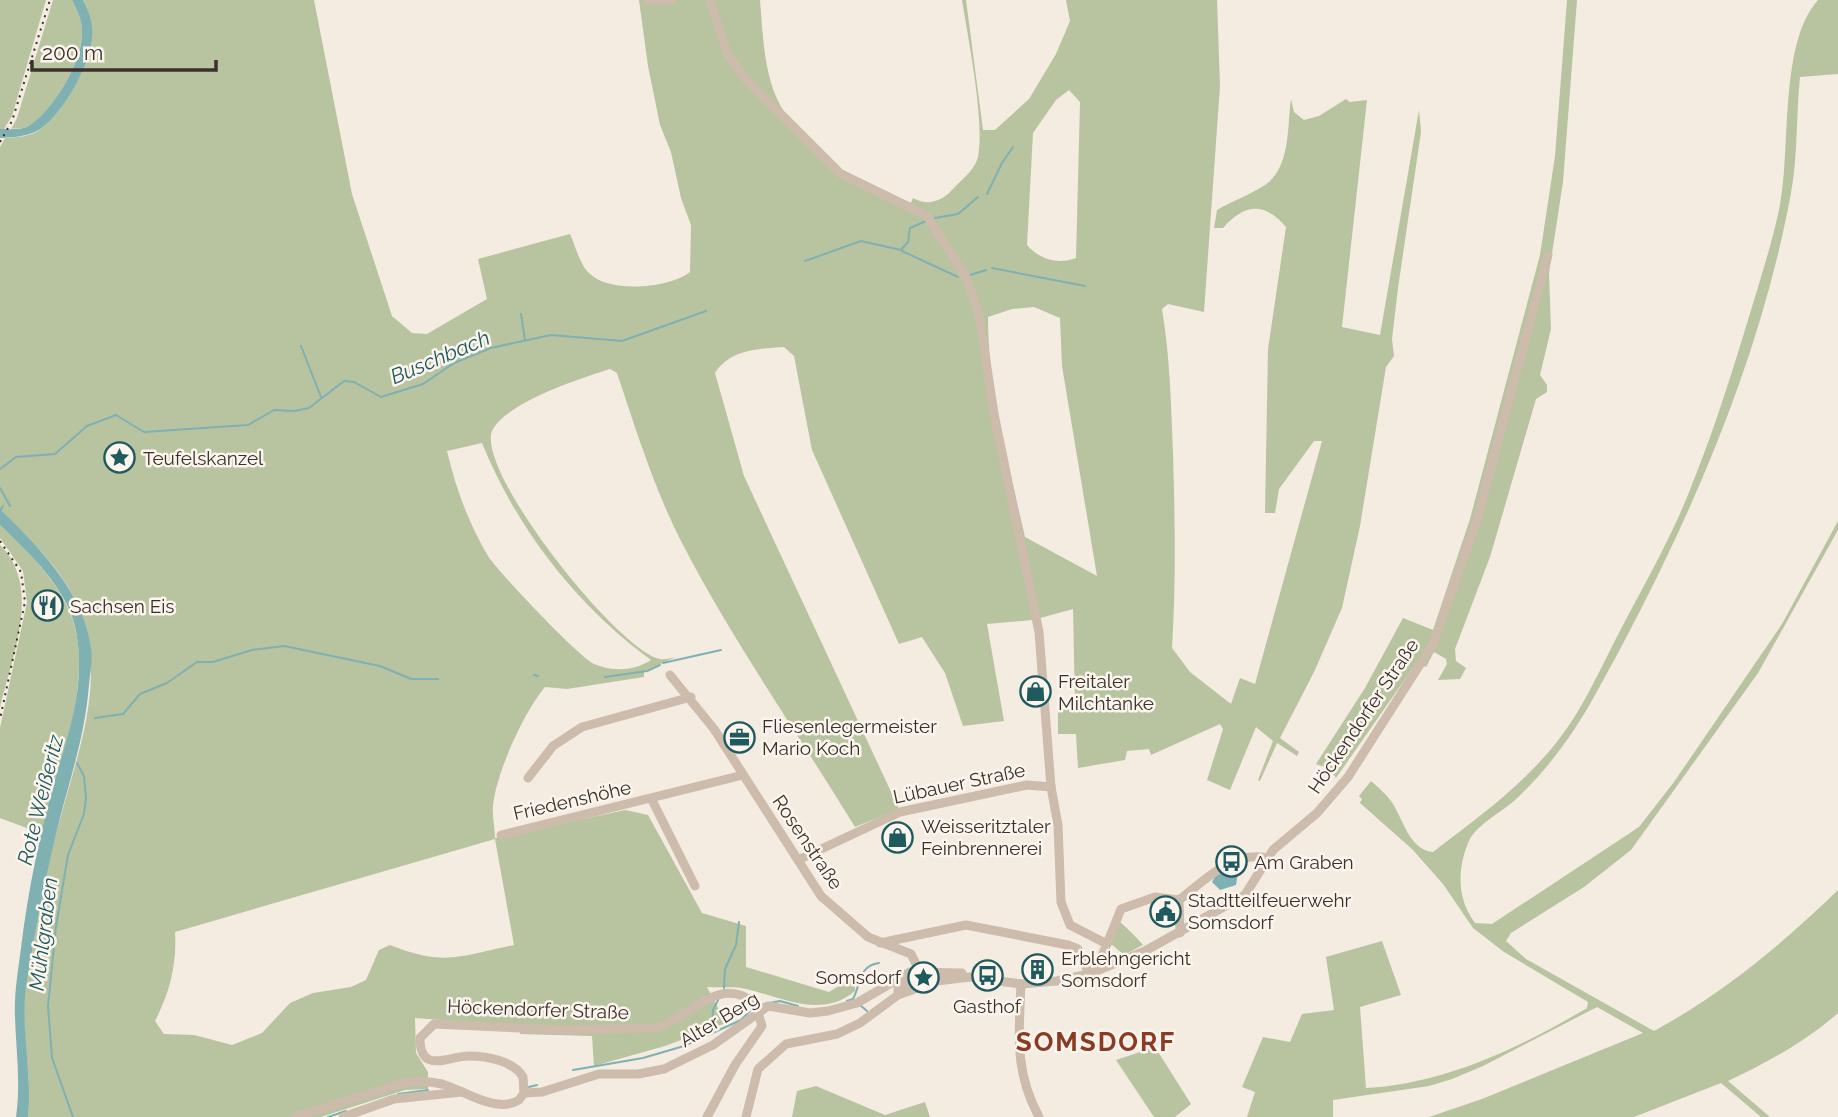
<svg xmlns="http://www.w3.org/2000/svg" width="1838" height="1117" font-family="Raleway,sans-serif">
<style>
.green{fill:#b8c4a0;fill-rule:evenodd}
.water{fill:#7fb0b2}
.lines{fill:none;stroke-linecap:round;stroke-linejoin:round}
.stream{stroke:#7fb0b2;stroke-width:2}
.minor{stroke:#cdbbac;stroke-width:9}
.rail{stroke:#3b302b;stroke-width:2;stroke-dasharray:2 5;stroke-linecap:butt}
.labels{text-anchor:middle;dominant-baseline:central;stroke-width:5;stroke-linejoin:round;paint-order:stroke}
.poi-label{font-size:19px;fill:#3b302b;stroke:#fbf5ee;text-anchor:start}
.street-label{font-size:19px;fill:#3b302b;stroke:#fbf5ee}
.water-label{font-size:21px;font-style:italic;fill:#1f5a5e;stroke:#fbf5ee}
.district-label{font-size:26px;font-weight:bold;letter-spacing:2px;fill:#8c3b22;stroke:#fbf5ee}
</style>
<rect width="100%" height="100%" fill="#f4ebe1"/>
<g class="green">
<path d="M0,0H46L12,116L4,129H0Z"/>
<path d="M53,0H72C77,10 82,20 82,31C84,59 52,114 27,127C22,129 15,128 11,129L17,118Z"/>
<path d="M83,0H314L352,194L392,316L412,333L427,334L487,299L478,259L570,234C575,245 580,265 589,273C609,294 670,288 690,272L691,225L681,198L671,152L660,125L648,66L639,0H760C763,36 764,81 784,111L843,170L911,203L913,198C927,206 941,202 952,190C961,180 975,170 978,157C985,122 968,38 962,0H966L983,130H995L1029,99L1056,54L1070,21L1066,0H1217L1220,86L1204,312L1168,304L1162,309C1170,357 1171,405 1173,454C1175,520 1176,583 1172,648L1190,672L1231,704L1240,678L1255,684L1322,441H1314L1279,489L1275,513H1265L1268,349L1286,227C1264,201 1244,204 1223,228H1214L1217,210C1232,201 1250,195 1265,185C1291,167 1287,127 1291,99L1294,112L1304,120L1319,116L1346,99L1350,102L1367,100L1342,327L1380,335L1419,110L1421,132L1398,288L1392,339L1394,356L1386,367L1360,526L1342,608L1314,672L1280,738L1299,752L1297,756L1277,743L1260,781L1258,780L1273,741L1256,727L1230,790L1207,780L1223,729L1220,724L1151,755L1149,749L1127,751L1125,760L1078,768L1076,734H1058V706L1075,704L1073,609L1033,620L987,624L1004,721L963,726L945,673L922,637L899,644L812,450L794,356L784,347C758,349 731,349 715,373L744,476L899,809L855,827C797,732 732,640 681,541C654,488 636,430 617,373L610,369C579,379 510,401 493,429C471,466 618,651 660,659C665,660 671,658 676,657L644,671V677L567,689L545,687C524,712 496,773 493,806C492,816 495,828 495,838L625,810L648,815L702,913L746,926V967L829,992L855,976V991C822,1019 784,998 746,989C734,986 720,988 707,987L726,1023L665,1046L594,1066L592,1036L520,1034V1026L415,1018L416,1053L428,1072V1089L405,1090L321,1117H28C33,1074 20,1032 25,989C32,930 46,869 62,812C79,750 104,683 83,619C68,574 32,541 0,509V147L5,138C17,137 28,137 38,131C58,119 90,66 92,43C93,28 90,12 83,0ZM1069,90L1080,102L1076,258C1058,265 1039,259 1027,245L1033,133L1056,100ZM1034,307L1060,318L1062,366L1097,576L1025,537C1009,466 988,391 988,317L1012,309ZM482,443C517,529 577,606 651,660C634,671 613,672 594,664C580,658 498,572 488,556C468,522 456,489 447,451ZM495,839L514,945C460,956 445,967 390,945L379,950L366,980L351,987L313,993L290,1003L262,1033L232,1045L194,1035L164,1034L155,1021C170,992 177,964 175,932Z"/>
<path d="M1567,0H1577L1563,182L1549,273L1551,329L1540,375L1547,385V392L1536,399L1490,557L1455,649L1456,661L1466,668L1460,679L1438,680L1447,664L1446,659L1434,652L1426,667L1417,662L1336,778L1330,769L1316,764L1365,688L1403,618L1433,630L1470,519L1540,255L1555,156Z"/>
<path d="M1818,0H1838V74L1800,77C1796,115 1798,155 1791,193C1759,368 1681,541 1595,695C1573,735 1548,769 1515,800C1501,813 1475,825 1468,843C1457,870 1457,899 1475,923L1492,924L1639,827L1674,782L1782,624L1838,521V530L1758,673L1631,850L1584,887L1511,933L1506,941L1526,959L1654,1031C1724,993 1781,945 1838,890V1013C1805,1042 1768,1062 1728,1081L1770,1117H1761L1721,1083L1634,1117H1429L1482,1099L1643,1033L1597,1007L1483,1066L1452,1079L1429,1086L1333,1100V1117H1247L1255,1092L1242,1087L1263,1037L1290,1042L1302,1014L1334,1010L1326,957L1382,941L1401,995L1360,1007L1366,1088C1445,1084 1521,1047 1587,1008L1588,1002L1504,952L1473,928L1443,884L1412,849L1360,803L1362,799L1359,796L1371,781C1378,787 1386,794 1391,801C1403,818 1409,850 1433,852C1475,820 1518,789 1552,748C1581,714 1600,669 1621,629C1646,581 1674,533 1693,482C1716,425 1734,366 1752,307C1762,273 1773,240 1780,205C1791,149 1779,43 1818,0Z"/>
<path d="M0,525C27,551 59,581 72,618C95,681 56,774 41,838L37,832L0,818V728L27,602L23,571L0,538Z"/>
<path d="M0,545C43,587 11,659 0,708Z"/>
<path d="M1119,921C1128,929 1136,937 1143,945L1124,955L1110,943Z"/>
<path d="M1155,1047L1191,1104L1175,1117H1154L1116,1060Z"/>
<path d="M816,1086L885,1115L925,1102L930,1117H792L797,1091Z"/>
</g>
<g class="water">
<path d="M72,0H83C90,13 94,26 92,41C90,66 59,120 37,131C25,137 13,137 0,138V129C8,129 20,130 27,127C52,113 84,60 82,31C82,20 77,10 72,0Z"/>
<path d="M0,509C39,547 83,591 91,648C93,661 90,673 89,685C85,733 73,769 61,814C47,869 36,924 27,980C19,1026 33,1071 28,1117H16C21,1083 16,1051 15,1017C14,994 18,971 21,948C28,891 40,832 56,777C70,728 86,684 76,631C68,589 30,554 0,525Z"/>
<path d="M1239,866L1236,885L1220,890L1212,882L1218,871Z"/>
</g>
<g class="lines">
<g class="stream">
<path d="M987,194L1002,163L1013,147"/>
<path d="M935,218L958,214L978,197"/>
<path d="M902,251L958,277"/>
<path d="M805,261L861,241L901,250L908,242L910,228L926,221"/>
<path d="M992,268L1085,286"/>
<path d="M970,275L986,270"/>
<path d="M521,314L525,340"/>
<path d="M301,346L321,397"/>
<path d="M0,469L16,457L55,454L87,426L116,415L144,432L248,425L274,410L294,411L309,408L344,381L354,382L381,397L423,384L454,363L491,348L551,335L622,341L706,311"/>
<path d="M0,488L10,506"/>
<path d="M0,511L3,506"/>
<path d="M663,663L721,650"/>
<path d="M534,675L538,676"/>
<path d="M605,677L647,671L660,665"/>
<path d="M95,718L123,714L140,694L167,683L197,662H213L252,650L284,646L380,666L411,679H438"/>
<path d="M724,988L725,969L736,945L739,922"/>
<path d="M847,1001L853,999C861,984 858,966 879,963"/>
<path d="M759,1005L780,1001L798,1006"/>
<path d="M860,1005L867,1011"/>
<path d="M712,1029L713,1010L718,1000"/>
<path d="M573,1070L643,1058L684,1046L741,1020L754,1007"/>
<path d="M529,1087L537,1085"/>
<path d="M398,1094L428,1090"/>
<path d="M73,1117L52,1058L48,1006L56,926L68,855L84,814L86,798L84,776L77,763"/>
<path d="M328,1117L346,1111"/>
</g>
<g class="minor">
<path d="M649,0H673"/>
<path d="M710,0L728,55L748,82L839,173L927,216L967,279L979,315L994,414L1039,632L1051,787L1058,825L1061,902L1070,925L1107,944L1099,962L1101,969"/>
<path d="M670,675L714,729L821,896L868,937L911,954L920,972"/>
<path d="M528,778L553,746L582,727L691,697"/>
<path d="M652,800L695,886"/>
<path d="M501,835L743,775"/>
<path d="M800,859L900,812L1027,785L1051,787"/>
<path d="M1180,933L1179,900C1204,881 1232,850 1267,858"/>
<path d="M880,943L966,925L1068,945L1078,949L1089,974"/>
<path d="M1107,944L1121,909L1155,897L1179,900"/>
<path d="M1021,984C1019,1033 1014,1071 1039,1117"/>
<path d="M898,995V989L920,972"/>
<path d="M524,1093L542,1092L599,1074H638L664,1069L713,1045L768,1006L810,1013L828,1011L857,1003L910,972L962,973"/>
<path d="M295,1117L404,1083C417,1081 429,1081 442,1084C466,1091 496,1114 519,1100L524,1093L523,1077C514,1061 487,1056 469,1056C448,1056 420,1075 420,1038L434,1024L563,1030L656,1028C689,1018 718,974 755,1003L762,1026L735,1065L707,1117"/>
<path d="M343,1117L394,1099L462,1092"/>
<path d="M746,1117L758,1069L786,1044L837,1034L860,1023L898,995L937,981L970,977L1021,984L1057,981L1089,974L1145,951L1245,895L1273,850L1317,813L1348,777L1433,644L1477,520L1548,255"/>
</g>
<g class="rail">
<path d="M0,142L12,121L50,0"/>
<path d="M0,541L21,572L25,602L0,719"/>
</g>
</g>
<defs>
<symbol id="sight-ring" viewBox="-11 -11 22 22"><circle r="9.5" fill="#fbf5ee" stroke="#1f5a5e" stroke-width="1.5"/><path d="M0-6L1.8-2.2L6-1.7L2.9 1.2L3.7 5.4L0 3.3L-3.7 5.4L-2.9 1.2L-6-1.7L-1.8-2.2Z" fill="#1f5a5e"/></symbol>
<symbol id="restaurant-ring" viewBox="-11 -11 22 22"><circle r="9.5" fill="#fbf5ee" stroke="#1f5a5e" stroke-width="1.5"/><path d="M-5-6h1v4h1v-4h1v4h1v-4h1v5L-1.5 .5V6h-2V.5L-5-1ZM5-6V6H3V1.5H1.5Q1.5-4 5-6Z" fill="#1f5a5e"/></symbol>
<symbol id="shop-ring" viewBox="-11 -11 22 22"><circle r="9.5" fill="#fbf5ee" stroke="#1f5a5e" stroke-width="1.5"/><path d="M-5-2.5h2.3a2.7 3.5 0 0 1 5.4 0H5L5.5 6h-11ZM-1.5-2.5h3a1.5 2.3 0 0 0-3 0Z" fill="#1f5a5e"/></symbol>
<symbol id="office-ring" viewBox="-11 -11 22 22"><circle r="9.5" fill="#fbf5ee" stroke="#1f5a5e" stroke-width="1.5"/><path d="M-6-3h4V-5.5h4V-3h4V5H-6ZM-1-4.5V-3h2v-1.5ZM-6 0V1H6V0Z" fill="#1f5a5e"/></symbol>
<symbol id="bus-ring" viewBox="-11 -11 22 22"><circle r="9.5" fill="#fbf5ee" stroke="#1f5a5e" stroke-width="1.5"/><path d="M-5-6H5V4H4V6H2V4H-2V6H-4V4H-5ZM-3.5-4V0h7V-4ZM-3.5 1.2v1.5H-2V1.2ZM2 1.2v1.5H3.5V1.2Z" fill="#1f5a5e"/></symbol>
<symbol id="civic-ring" viewBox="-11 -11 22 22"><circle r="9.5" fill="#fbf5ee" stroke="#1f5a5e" stroke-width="1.5"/><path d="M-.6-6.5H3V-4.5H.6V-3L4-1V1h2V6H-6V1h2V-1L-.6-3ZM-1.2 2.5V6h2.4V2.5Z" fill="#1f5a5e"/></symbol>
<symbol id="building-ring" viewBox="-11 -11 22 22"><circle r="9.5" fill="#fbf5ee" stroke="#1f5a5e" stroke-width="1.5"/><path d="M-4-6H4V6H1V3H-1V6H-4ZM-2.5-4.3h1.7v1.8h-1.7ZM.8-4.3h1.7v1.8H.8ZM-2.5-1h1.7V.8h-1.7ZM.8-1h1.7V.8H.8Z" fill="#1f5a5e"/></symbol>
</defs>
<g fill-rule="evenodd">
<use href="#sight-ring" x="102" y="440" width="35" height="35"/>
<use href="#restaurant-ring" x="30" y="588" width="35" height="35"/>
<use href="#shop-ring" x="1018" y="674" width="35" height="35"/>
<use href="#office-ring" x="722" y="720" width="35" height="35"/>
<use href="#shop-ring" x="880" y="820" width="35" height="35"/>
<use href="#bus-ring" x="1214" y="844" width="35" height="35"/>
<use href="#civic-ring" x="1148" y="894" width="35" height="35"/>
<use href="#building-ring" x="1020" y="952" width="35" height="35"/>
<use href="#bus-ring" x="970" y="958" width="35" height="35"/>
<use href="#sight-ring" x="906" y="960" width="35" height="35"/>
</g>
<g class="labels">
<g class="poi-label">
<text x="143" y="458">Teufelskanzel</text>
<text x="70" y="606">Sachsen Eis</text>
<text x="1058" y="681">Freitaler<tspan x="1058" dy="22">Milchtanke</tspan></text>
<text x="762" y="726">Fliesenlegermeister<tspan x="762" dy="22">Mario Koch</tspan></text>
<text x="921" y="826">Weisseritztaler<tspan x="921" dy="22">Feinbrennerei</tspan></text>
<text x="1254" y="862">Am Graben</text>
<text x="1188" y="900">Stadtteilfeuerwehr<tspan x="1188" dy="22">Somsdorf</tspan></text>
<text x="1061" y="958">Erblehngericht<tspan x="1061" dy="22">Somsdorf</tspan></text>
<text x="901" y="977" text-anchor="end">Somsdorf</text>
<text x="987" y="1006" text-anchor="middle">Gasthof</text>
</g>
<g class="street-label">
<text transform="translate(1363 716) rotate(-56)">Höckendorfer Straße</text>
<text transform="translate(959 783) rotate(-12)">Lübauer Straße</text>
<text transform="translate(572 800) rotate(-13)">Friedenshöhe</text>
<text transform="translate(808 842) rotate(56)">Rosenstraße</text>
<text transform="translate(538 1009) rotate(2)">Höckendorfer Straße</text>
<text transform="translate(719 1019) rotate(-31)">Alter Berg</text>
</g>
<g class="water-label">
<text transform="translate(440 357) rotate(-23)">Buschbach</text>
<text transform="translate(40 800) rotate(-76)">Rote Weißeritz</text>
<text transform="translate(43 934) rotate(-83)">Mühlgraben</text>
</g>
<g class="district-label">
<text x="1096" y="1042">SOMSDORF</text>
</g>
</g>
<path d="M32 60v10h184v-10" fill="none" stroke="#3b302b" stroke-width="3.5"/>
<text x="42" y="60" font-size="21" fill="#3b302b" stroke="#fbf5ee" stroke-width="5" paint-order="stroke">200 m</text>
</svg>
